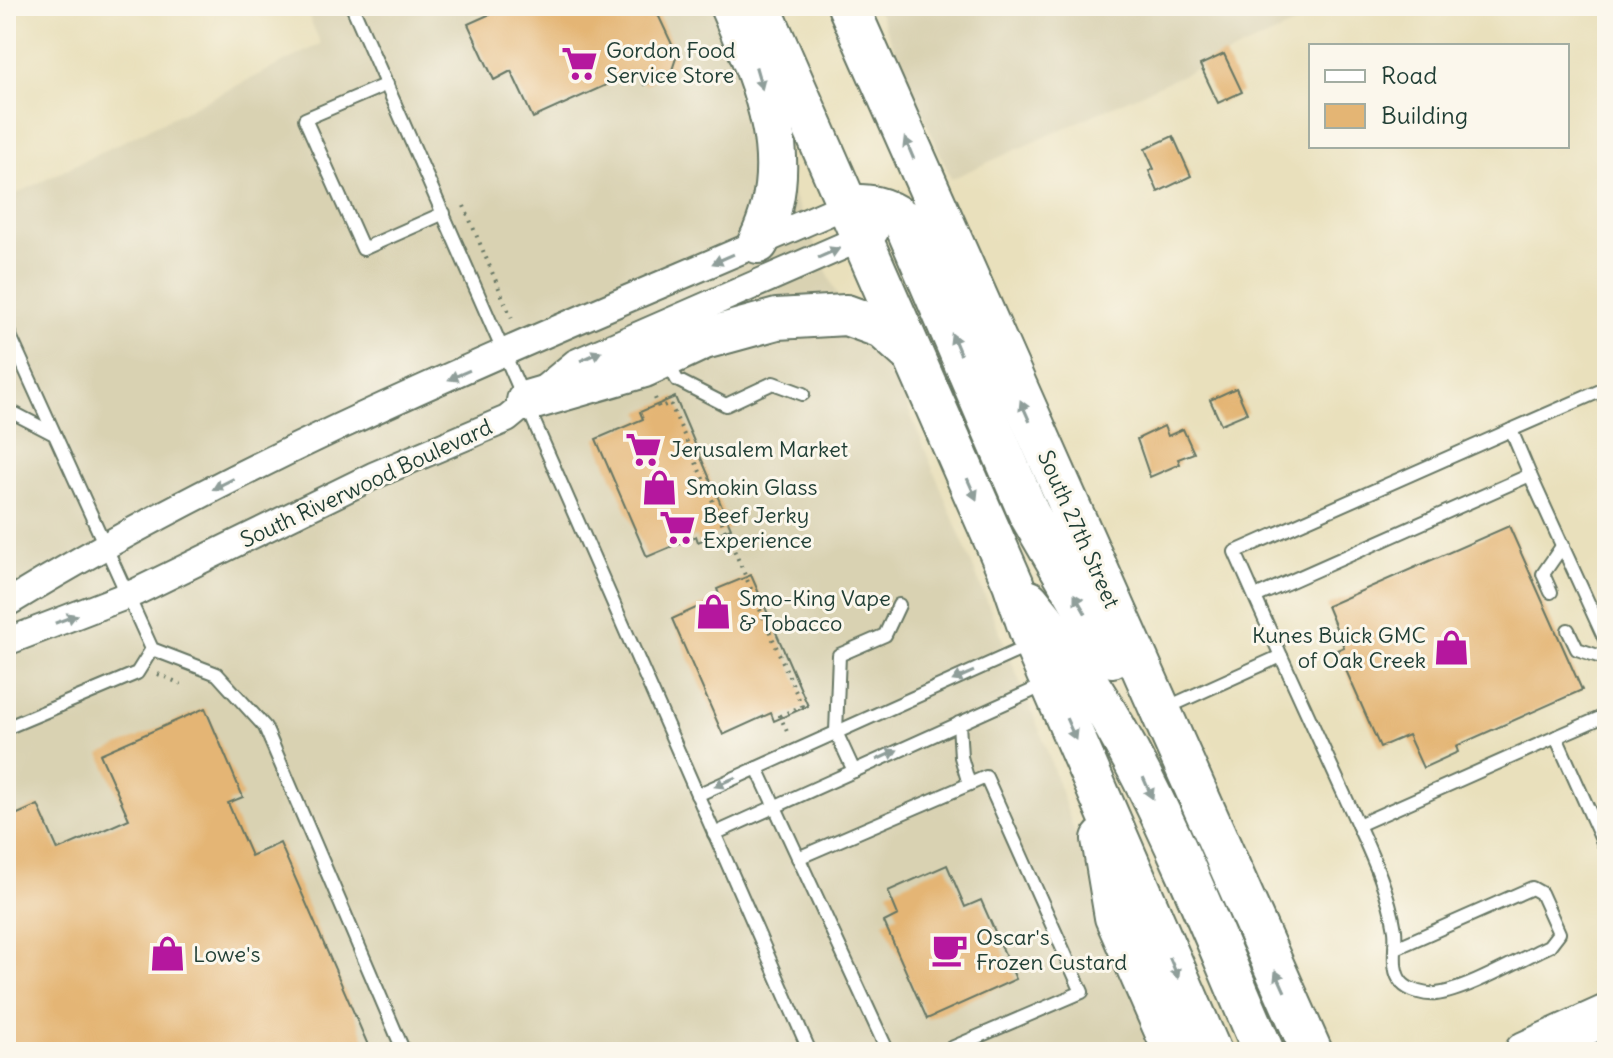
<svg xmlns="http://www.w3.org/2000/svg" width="1613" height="1058" font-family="Delius,sans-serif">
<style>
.built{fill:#d9d2b2}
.building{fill:#e4b574}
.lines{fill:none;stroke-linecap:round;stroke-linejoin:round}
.lane-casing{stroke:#667664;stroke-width:16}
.street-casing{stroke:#667664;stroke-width:30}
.primary-casing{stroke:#667664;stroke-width:44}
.path{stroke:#667664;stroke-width:4;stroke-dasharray:2 6;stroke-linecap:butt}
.lane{stroke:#fff;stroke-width:12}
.street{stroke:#fff;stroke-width:26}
.primary{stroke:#fff;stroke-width:40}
.oneway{fill:#8f9e9a}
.labels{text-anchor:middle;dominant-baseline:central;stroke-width:6;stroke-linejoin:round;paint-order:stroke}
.poi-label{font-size:22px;fill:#1f3d34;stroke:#fbf7ec;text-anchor:start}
.street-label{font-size:22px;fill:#1f3d34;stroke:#fbf7ec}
</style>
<rect width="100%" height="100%" fill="#fbf7ec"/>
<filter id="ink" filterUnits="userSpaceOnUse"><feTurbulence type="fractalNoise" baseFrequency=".0125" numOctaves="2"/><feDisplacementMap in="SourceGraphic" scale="16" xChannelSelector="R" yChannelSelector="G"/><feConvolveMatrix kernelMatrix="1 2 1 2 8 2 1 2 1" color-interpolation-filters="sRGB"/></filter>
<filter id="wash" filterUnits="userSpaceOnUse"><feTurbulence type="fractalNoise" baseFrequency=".006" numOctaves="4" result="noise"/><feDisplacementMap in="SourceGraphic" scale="32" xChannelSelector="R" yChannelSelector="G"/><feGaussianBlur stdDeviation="1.8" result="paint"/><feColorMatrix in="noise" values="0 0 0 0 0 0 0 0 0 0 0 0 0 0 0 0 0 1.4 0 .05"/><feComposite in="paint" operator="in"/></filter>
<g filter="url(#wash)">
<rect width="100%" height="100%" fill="#e9e0bc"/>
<g class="built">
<path d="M304,6H719L761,121L851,327L879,347L897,381L1042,736L1098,901L1163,1052H6V199L321,44Z"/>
<path d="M876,6H1336L951,179Z"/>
</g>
<g id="blocks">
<g class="building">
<path d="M508,6H654L677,55L671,73L644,85L637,71L533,118L511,71L494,80L468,24Z"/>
<path d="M1224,54L1242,92L1218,103L1200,65Z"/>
<path d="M1173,136L1191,176L1158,192L1149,171L1154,169L1145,149Z"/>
<path d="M1236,388L1247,413L1221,424L1210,400Z"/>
<path d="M675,397L731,528L698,542L696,536L647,557L596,439L643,419L640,412Z"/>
<path d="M1164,426L1168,436L1183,429L1194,453L1178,459L1180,464L1150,477L1137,439Z"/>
<path d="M1509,526L1582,690L1456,746L1458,752L1423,768L1408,735L1380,747L1337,650L1344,647L1327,606Z"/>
<path d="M751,575L808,706L774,721L771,713L723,735L672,619L720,597L717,589Z"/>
<path d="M205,708L243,797L228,803L251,856L280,843L371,1052H6V819L38,805L58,850L129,819L100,754Z"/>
<path d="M947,865L965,907L981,900L1016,979L927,1019L884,922L898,915L888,891Z"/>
</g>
</g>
</g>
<g filter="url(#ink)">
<use href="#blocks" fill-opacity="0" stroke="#667664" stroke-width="2"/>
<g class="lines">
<defs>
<g id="lane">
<path d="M352,6L810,1052"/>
<path d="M387,84L305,119L363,249L444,213"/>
<path d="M6,327L152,649L217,674L265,727L404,1052"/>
<path d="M667,361L677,380L726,405L773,383L803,394"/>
<path d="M6,409L52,433"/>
<path d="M1511,430L1607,388"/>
<path d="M1530,475L1607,644"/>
<path d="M1551,592L1543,574L1563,545"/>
<path d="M1255,597L1530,475L1511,430L1235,552L1281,656"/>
<path d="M1568,630L1577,649L1607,659"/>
<path d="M1166,708L1281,656L1358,825L1556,737L1607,851"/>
<path d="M959,723L961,757L969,784"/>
<path d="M6,728L137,673L152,649"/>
<path d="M1556,737L1607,715"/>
<path d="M757,768L888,1052"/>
<path d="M854,771L836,732L839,655L885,635L899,605"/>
<path d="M697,795L1031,645"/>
<path d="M1358,825C1373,858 1389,893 1395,930C1397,947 1390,969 1402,983C1409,991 1426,995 1436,994C1466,991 1520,959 1549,946L1559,933L1541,893L1532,888L1396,948"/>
<path d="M714,834L1047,684"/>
<path d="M798,858L986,777L1082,992L942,1052"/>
</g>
<g id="street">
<path d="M6,604C270,442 562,329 846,205"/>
<path d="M6,642L136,592L375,475L507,419L575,363L875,232"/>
</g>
<g id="primary">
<path d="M730,6C763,83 799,163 758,243"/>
<path d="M760,6L1013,583L1034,644L1211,1052"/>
<path d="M848,6L1312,1052"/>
<path d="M846,205C869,204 883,206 903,220L1029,514L1112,657"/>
<path d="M527,401L644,367L704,339L777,319L846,315L882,328L909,352"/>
<path d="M1029,601C1138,732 1196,897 1264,1052"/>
<path d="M1102,839L1115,917L1174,1052"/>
<path d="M1525,1052L1607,1015"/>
</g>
</defs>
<use href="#lane" class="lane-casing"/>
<use href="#street" class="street-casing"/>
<use href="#primary" class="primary-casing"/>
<g class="path">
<path d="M464,206L512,319"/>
<path d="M655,398L659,408L670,403L802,706L780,716L789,736"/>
<path d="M158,674L181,684"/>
</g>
<use href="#lane" class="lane"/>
<use href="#street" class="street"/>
<use href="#primary" class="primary"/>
</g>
<defs><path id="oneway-solid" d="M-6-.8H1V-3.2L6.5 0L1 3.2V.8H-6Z" transform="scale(2)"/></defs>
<g class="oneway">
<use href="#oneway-solid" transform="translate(759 78) rotate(74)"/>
<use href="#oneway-solid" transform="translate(909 148) rotate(-113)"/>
<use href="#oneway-solid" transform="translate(829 253) rotate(-24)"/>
<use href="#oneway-solid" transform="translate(723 259) rotate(156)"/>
<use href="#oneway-solid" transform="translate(956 344) rotate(-113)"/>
<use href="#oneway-solid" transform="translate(591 356) rotate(-24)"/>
<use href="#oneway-solid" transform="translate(459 375) rotate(156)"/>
<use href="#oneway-solid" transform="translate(1025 411) rotate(-114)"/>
<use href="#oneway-solid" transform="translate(223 484) rotate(153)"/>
<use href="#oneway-solid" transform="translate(972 489) rotate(66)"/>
<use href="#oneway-solid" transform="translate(1080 604) rotate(-120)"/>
<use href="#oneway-solid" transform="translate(66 619) rotate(-21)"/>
<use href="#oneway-solid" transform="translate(963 676) rotate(156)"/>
<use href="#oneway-solid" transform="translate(1071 729) rotate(66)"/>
<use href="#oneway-solid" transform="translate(887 755) rotate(-25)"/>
<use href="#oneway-solid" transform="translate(725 782) rotate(156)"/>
<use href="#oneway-solid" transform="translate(1148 788) rotate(66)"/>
<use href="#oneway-solid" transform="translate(1174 968) rotate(67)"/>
<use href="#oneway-solid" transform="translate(1280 981) rotate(-114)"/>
</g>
</g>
<defs>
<symbol id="supermarket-bare" viewBox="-9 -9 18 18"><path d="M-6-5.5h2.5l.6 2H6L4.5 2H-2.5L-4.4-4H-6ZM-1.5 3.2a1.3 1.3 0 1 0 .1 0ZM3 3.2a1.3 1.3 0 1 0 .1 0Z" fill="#b5179e" stroke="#fbf7ec" stroke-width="2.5" paint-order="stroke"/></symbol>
<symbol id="shop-bare" viewBox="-9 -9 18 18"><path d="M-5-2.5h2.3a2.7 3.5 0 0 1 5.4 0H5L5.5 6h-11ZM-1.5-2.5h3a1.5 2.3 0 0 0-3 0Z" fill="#b5179e" stroke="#fbf7ec" stroke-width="2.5" paint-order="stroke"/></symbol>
<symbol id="cafe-bare" viewBox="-9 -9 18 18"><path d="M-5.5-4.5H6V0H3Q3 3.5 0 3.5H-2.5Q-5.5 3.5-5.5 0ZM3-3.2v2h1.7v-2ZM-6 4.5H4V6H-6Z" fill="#b5179e" stroke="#fbf7ec" stroke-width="2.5" paint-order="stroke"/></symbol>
</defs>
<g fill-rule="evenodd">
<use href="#supermarket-bare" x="554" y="38" width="51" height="51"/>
<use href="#supermarket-bare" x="618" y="424" width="51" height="51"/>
<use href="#shop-bare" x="634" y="462" width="51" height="51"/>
<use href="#supermarket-bare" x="652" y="502" width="51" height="51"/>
<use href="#shop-bare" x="688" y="586" width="51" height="51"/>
<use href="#shop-bare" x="1426" y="622" width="51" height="51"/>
<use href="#cafe-bare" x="924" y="924" width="51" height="51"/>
<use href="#shop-bare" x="142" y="928" width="51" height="51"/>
</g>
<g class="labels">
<g class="poi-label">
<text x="606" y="50">Gordon Food<tspan x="606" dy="25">Service Store</tspan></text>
<text x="670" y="449">Jerusalem Market</text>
<text x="686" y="487">Smokin Glass</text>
<text x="703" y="515">Beef Jerky<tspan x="703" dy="25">Experience</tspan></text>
<text x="739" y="598">Smo-King Vape<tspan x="739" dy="25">&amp; Tobacco</tspan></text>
<text x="1426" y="635" text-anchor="end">Kunes Buick GMC<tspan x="1426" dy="25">of Oak Creek</tspan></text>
<text x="976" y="937">Oscar's<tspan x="976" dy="25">Frozen Custard</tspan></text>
<text x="193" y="954">Lowe's</text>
</g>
<g class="street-label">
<text transform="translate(366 483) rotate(-25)">South Riverwood Boulevard</text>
<text transform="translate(1079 529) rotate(66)">South 27th Street</text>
</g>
</g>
<rect width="1613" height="1058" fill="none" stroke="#fbf7ec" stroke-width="32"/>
<rect x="1309" y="44" width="260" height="104" fill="#fbf7ec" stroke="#a3ada2" stroke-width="2"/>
<rect x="1325" y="70" width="40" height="12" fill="#ffffff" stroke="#a3ada2" stroke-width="2"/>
<text x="1381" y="84" font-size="24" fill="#1f3d34">Road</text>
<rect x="1325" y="104" width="40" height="24" fill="#e4b574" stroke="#a3ada2" stroke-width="2"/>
<text x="1381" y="124" font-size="24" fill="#1f3d34">Building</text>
</svg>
